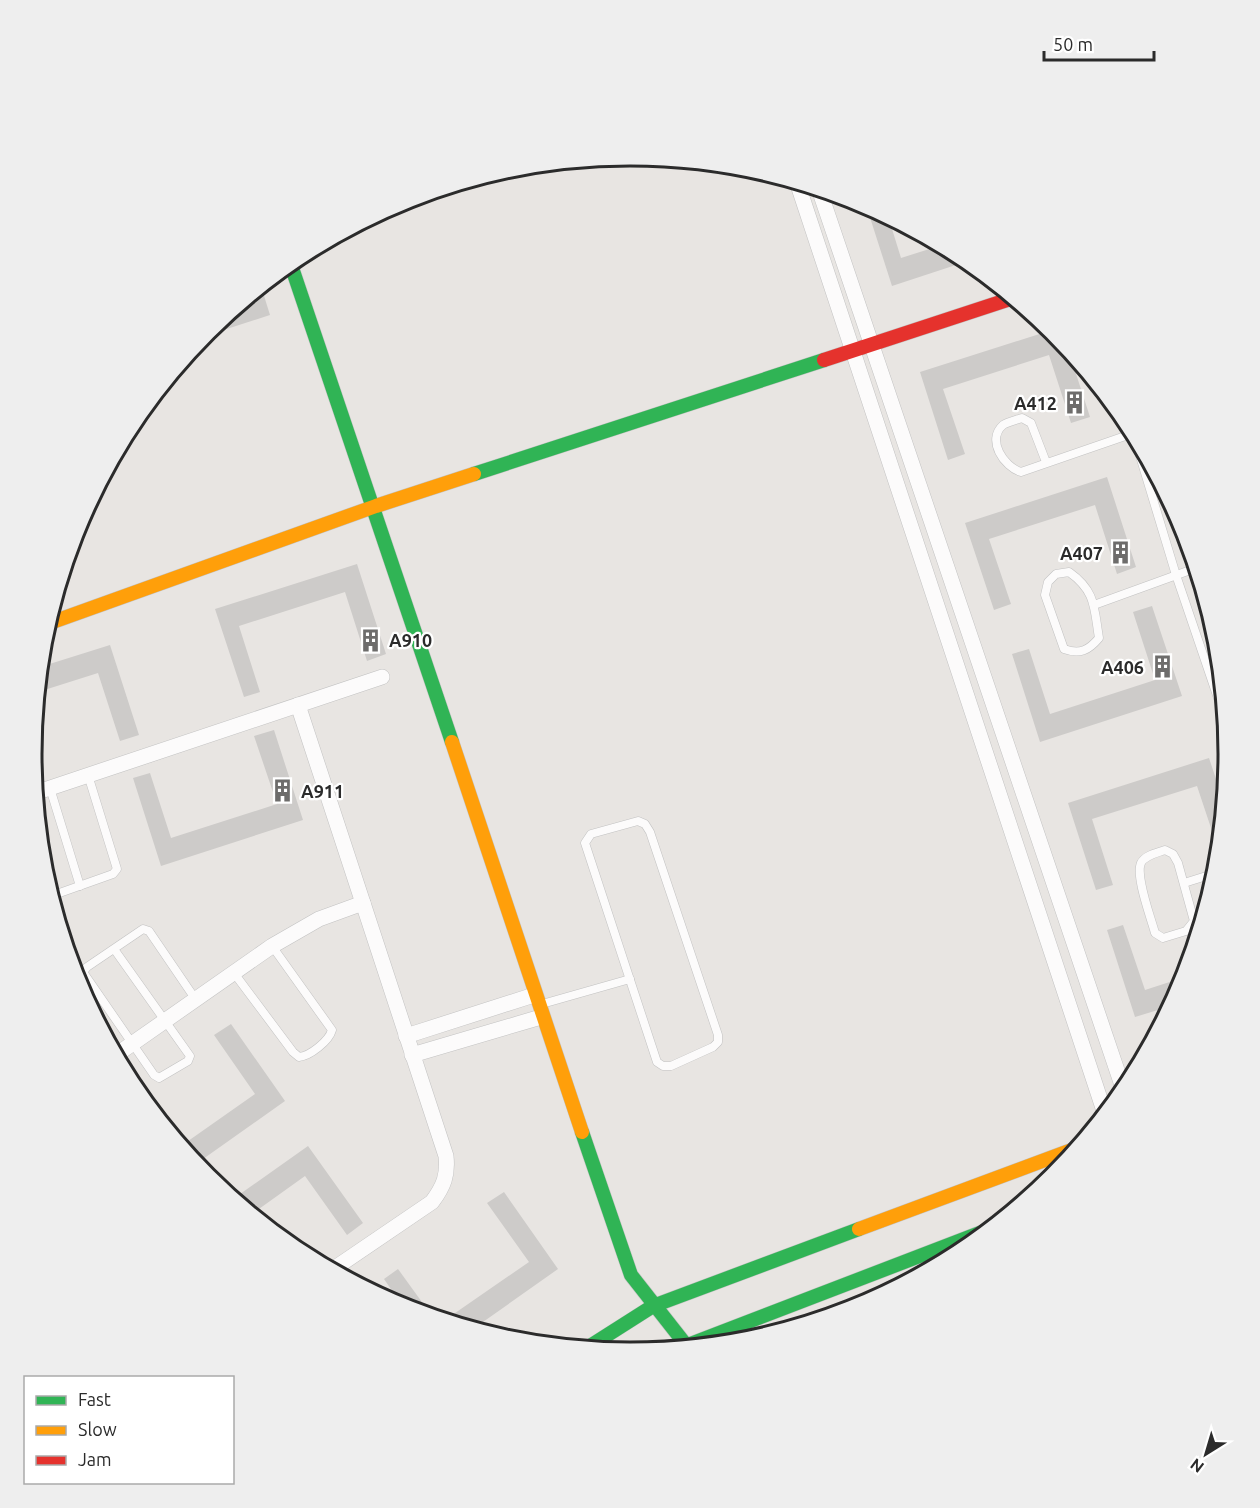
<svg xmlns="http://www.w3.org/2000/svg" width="1260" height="1508" font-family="Ubuntu,sans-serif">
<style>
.building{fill:#cdcbc9}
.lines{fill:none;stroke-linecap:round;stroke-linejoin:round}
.lane-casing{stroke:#c2c2c2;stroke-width:9}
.street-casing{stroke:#c2c2c2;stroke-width:16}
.fast-casing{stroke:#c2c2c2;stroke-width:15}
.slow-casing{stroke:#c2c2c2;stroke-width:15}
.jam-casing{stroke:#c2c2c2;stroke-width:15}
.lane{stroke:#fcfbfb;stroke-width:8}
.street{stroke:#fcfbfb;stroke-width:15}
.fast{stroke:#30b455;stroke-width:14}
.slow{stroke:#ff9f0a;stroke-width:14}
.jam{stroke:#e5322d;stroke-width:14}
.labels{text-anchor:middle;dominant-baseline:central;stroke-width:4.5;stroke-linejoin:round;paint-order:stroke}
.poi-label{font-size:18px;font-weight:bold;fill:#2b2b2b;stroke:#fff;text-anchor:end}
.rim{fill:none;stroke:#2b2b2b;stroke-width:3}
</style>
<rect width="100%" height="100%" fill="#e8e5e2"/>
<g class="building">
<path d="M866,205L888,216L901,258L942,245L968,261L892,286Z"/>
<path d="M261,286L270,315L202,337L207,331Z"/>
<path d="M1052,330L1068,349L1090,417L1071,423L1049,355L943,389L965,454L948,460L920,372Z"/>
<path d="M1107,477L1136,567L1117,574L1095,505L989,539L1011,604L994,610L965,523Z"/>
<path d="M357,564L386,654L367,661L345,592L239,626L260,692L244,697L215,609Z"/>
<path d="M1152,606L1182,696L1040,742L1012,654L1029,649L1050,714L1155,680L1133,612Z"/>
<path d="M110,645L139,735L120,741L98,673L38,692L40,667Z"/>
<path d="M274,730L303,820L161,866L133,778L150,773L171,838L277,804L254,736Z"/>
<path d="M1209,758L1224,803L1219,852L1197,786L1092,819L1113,885L1096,890L1068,803Z"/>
<path d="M1123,925L1145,990L1185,977L1171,1006L1135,1017L1107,930Z"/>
<path d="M231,1024L285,1101L196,1164L181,1146L255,1094L214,1035Z"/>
<path d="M308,1146L363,1223L347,1235L305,1176L252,1214L233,1199Z"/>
<path d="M504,1192L558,1269L473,1329L445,1320L529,1262L487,1203Z"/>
<path d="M398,1269L432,1316L404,1308L384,1279Z"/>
</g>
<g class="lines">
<defs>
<g id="lane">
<path d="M1133,433L1176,575L1225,719"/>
<path d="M1046,462L1031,423L1022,418C1016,420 1007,422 1003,425C986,440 1004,467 1021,472L1134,433"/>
<path d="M1069,572C1096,591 1094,608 1099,638C1089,650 1080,655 1064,649L1045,595L1048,582L1056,574Z"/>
<path d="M1094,605L1196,568"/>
<path d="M50,788L80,886"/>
<path d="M638,821L645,824L650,832L718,1035V1042L713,1047L671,1066H663L657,1062L585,843L591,834Z"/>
<path d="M1165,850L1173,854L1178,863L1194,921L1186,931L1163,938L1155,933C1151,918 1135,876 1141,863C1145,855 1157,853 1165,850Z"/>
<path d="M1184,883L1216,873"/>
<path d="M51,896L113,874L117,869L88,775"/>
<path d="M114,949L190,1056L188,1061L159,1078L154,1075L83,972L87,967L143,929L149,931L196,1000"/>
<path d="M234,973L293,1052L299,1057C310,1056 329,1041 332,1030L272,946"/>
<path d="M542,1004L630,979"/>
<path d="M340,1264L351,1280"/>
</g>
<g id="street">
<path d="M797,182L1105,1114"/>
<path d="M819,189L1124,1091"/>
<path d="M298,705L446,1156C448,1175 444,1186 432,1202L332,1270"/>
<path d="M35,793L382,677"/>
<path d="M406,1036L534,995"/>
<path d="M116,1055L272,946L319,919L363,903"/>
<path d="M412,1055L541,1017"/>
</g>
<g id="fast">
<path d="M290,262L452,742"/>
<path d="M474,474L824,360"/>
<path d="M582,1132L631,1275L686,1345"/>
<path d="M587,1348L653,1306L859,1229"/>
<path d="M680,1348L990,1229"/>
</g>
<g id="slow">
<path d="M47,624L376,506L474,474"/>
<path d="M452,742L582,1132"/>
<path d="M859,1229L1077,1148"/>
</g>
<path id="jam" d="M824,360L1013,298"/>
</defs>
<use href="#lane" class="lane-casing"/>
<use href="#street" class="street-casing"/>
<use href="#fast" class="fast-casing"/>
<use href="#slow" class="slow-casing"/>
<use href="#jam" class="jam-casing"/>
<use href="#lane" class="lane"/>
<use href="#street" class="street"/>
<use href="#fast" class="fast"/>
<use href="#slow" class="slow"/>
<use href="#jam" class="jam"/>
</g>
<defs>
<symbol id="building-bare" viewBox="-9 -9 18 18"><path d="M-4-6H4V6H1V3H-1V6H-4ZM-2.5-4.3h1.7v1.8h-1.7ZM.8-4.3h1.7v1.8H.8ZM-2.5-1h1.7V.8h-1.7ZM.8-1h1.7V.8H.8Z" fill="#6d6c6b" stroke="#fff" stroke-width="2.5" paint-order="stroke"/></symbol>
</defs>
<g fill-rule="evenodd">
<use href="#building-bare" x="1058" y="386" width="33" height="33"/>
<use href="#building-bare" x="1104" y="536" width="33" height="33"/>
<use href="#building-bare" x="354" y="624" width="33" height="33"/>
<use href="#building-bare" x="1146" y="650" width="33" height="33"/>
<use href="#building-bare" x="266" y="774" width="33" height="33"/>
</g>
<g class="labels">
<g class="poi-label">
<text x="1057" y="403">A412</text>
<text x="1103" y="553">A407</text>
<text x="389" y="640" text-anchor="start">A910</text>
<text x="1144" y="667">A406</text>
<text x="301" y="791" text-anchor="start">A911</text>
</g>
</g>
<path d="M0 0H1260V1508H0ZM42 754a588 588 0 1 1 1176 0a588 588 0 1 1-1176 0Z" fill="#eee" fill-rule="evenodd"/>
<path class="rim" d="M42 754a588 588 0 1 1 1176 0a588 588 0 1 1-1176 0Z"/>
<rect x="24" y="1376" width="210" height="108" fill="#ffffff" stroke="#aaaaaa" stroke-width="1.5"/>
<rect x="36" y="1396" width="30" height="9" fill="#30b455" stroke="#aaaaaa" stroke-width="1.5"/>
<text x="78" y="1406" font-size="18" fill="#2b2b2b">Fast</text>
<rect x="36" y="1426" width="30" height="9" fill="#ff9f0a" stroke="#aaaaaa" stroke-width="1.5"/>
<text x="78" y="1436" font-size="18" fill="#2b2b2b">Slow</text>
<rect x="36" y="1456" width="30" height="9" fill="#e5322d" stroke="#aaaaaa" stroke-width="1.5"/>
<text x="78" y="1466" font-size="18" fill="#2b2b2b">Jam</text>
<g transform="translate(1206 1454) rotate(217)" stroke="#ffffff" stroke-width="4.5" paint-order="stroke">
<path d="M0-4.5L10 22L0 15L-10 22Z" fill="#2b2b2b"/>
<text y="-9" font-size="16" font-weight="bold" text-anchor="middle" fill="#2b2b2b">N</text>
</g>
<path d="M1044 51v9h110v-9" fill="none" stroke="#2b2b2b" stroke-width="3"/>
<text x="1053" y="51" font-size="18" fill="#2b2b2b" stroke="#ffffff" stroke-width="4.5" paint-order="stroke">50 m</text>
</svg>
